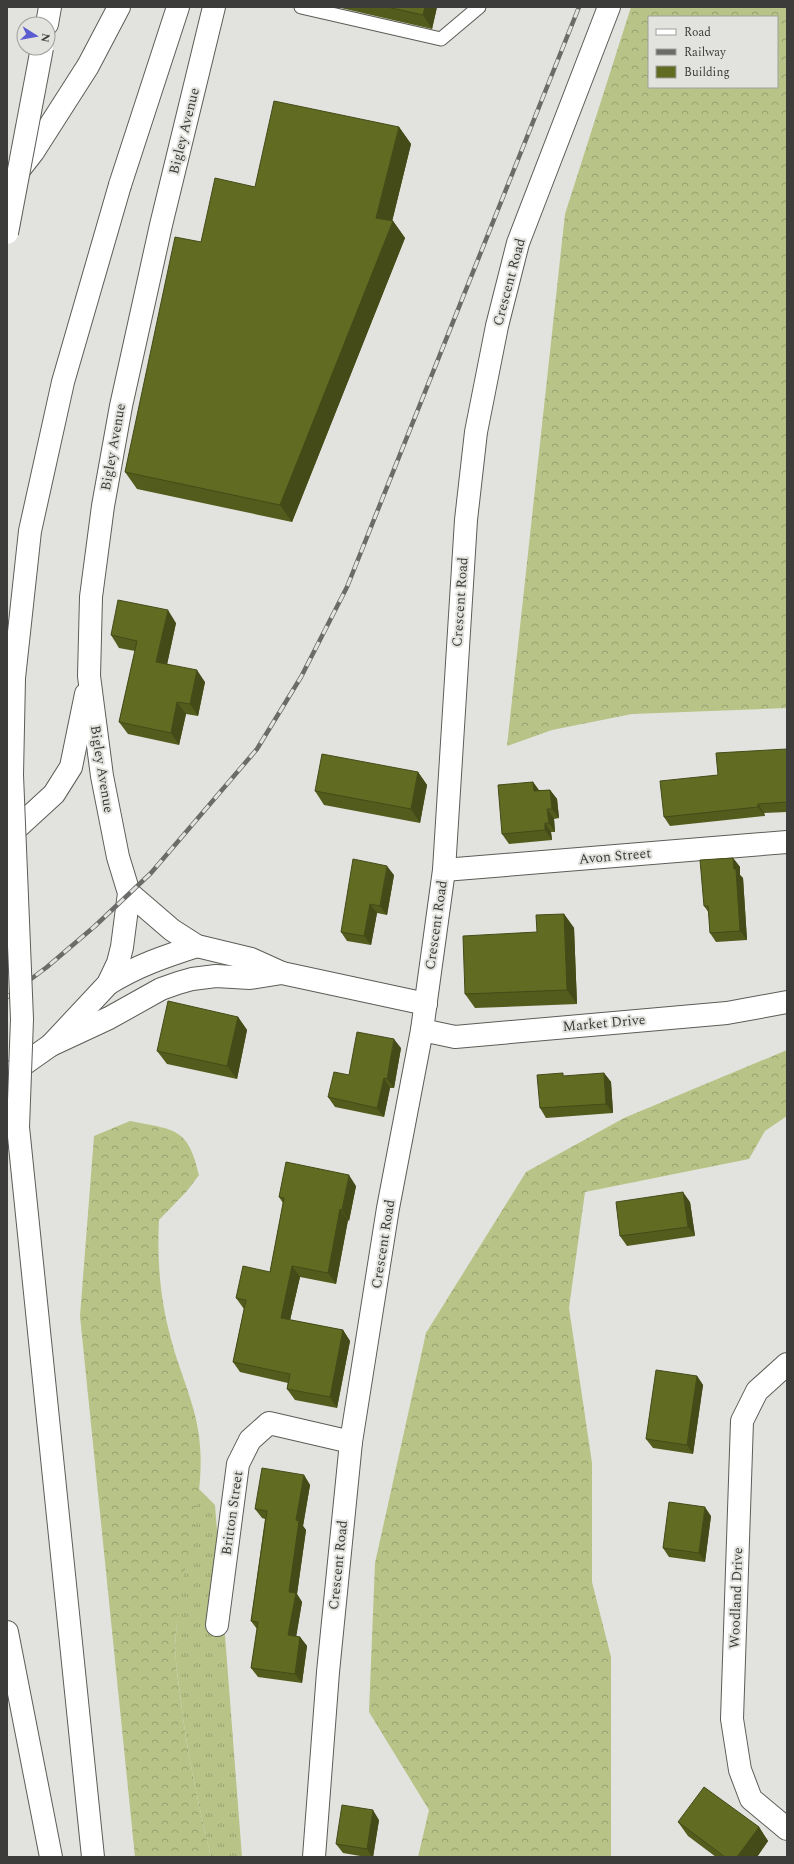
<svg xmlns="http://www.w3.org/2000/svg" width="794" height="1864" font-family="Spectral,serif">
<style>
.grass{fill:url(#grass-tufts)}
.forest{fill:url(#forest-crowns);fill-rule:evenodd}
.lines{fill:none;stroke-linecap:round;stroke-linejoin:round}
.service-casing{stroke:#5c5d58;stroke-width:15}
.minor-casing{stroke:#5c5d58;stroke-width:24}
.tertiary-casing{stroke:#5c5d58;stroke-width:24}
.primary-casing{stroke:#5c5d58;stroke-width:24}
.motorway-casing{stroke:#5c5d58;stroke-width:24}
.service{stroke:#fff;stroke-width:13}
.minor{stroke:#fff;stroke-width:22}
.tertiary{stroke:#fff;stroke-width:22}
.primary{stroke:#fff;stroke-width:22}
.motorway{stroke:#fff;stroke-width:22}
.rail-casing{stroke:#6b6c69;stroke-width:4.5}
.rail{stroke:#e2e3de;stroke-width:3;stroke-dasharray:9;stroke-linecap:butt}
.motorway-bridge-casing{stroke:#5c5d58;stroke-width:24;stroke-linecap:butt}
.motorway-bridge{stroke:#fff;stroke-width:22}
.wall{fill:#535c1d}
.shaded-wall{fill:#444b18}
.building{fill:#616b22;stroke:#444b18}
.labels{text-anchor:middle;dominant-baseline:central;stroke-width:4;stroke-linejoin:round;paint-order:stroke}
.street-label{font-size:14px;fill:#3c3d3a;stroke:#e2e3de}
</style>
<defs>
<pattern id="grass-tufts" width="24" height="20" patternUnits="userSpaceOnUse"><rect width="24" height="20" fill="#b8c387"/><path d="M3 7l-1-3M5 7V3M7 7l1-3M15 17l-1-3M17 17v-4M19 17l1-3" fill="none" stroke="#97a06f"/></pattern>
<pattern id="forest-crowns" width="20" height="18" patternUnits="userSpaceOnUse"><rect width="20" height="18" fill="#b8c387"/><path d="M2 6a3 3 0 1 1 6 0M12 15a3 3 0 1 1 6 0" fill="none" stroke="#97a06f"/></pattern>
</defs>
<rect width="100%" height="100%" fill="#e2e3de"/>
<path class="grass" d="M199,1489L215,1505L242,1857H211C198,1803 186,1749 180,1693C177,1673 174,1653 176,1633C178,1584 190,1537 199,1489Z"/>
<g class="forest">
<path d="M631,7H787V708L632,714L552,730L507,746L565,214ZM649,17H777V87H649Z"/>
<path d="M787,1050V1116L765,1131L749,1159L585,1192L569,1308L592,1463V1582L611,1657V1857H418L429,1810L369,1712L375,1563L426,1333L526,1172L624,1118Z"/>
<path d="M130,1121C175,1130 188,1127 199,1175L187,1191L159,1220C157,1261 160,1299 171,1339C180,1374 198,1409 200,1446C205,1505 180,1571 176,1632C174,1653 177,1674 180,1694C186,1749 198,1803 211,1857H135L80,1316L94,1136Z"/>
</g>
<g class="lines">
<defs>
<path id="service" d="M301,7L441,39L479,7"/>
<g id="minor">
<path d="M609,7L518,243L497,326L476,432L466,520L444,870L422,1030L455,1037L727,1013L787,1002"/>
<path d="M444,870L787,842"/>
<path d="M787,1364L757,1391L742,1421L732,1719L740,1770L751,1799L787,1829"/>
<path d="M217,1625L238,1464L250,1440L269,1423L351,1442"/>
</g>
<g id="tertiary">
<path d="M129,893L172,930L197,946L251,959L282,973L426,1004"/>
<path d="M108,984C136,966 166,956 197,946"/>
<path d="M51,1045L109,1018L161,989L178,983L192,979L216,976L250,978L282,973"/>
<path d="M314,1857L328,1672L351,1442L388,1208L422,1030"/>
</g>
<g id="primary">
<path d="M7,830L18,827L54,794L71,767L86,694"/>
<path d="M7,1076L51,1045L108,984L118,963L122,947L129,893L118,857L102,776L89,676L91,597L103,506L121,406L161,225L214,7"/>
</g>
<g id="motorway">
<path d="M47,24L50,7"/>
<path d="M15,175L33,152L88,66L119,7"/>
<path d="M120,185L178,7"/>
<path d="M7,1091L18,1127L93,1857"/>
<path d="M7,1632L51,1857"/>
</g>
</defs>
<use href="#service" class="service-casing"/>
<use href="#minor" class="minor-casing"/>
<use href="#tertiary" class="tertiary-casing"/>
<use href="#primary" class="primary-casing"/>
<use href="#motorway" class="motorway-casing"/>
<use href="#service" class="service"/>
<use href="#minor" class="minor"/>
<use href="#tertiary" class="tertiary"/>
<use href="#primary" class="primary"/>
<use href="#motorway" class="motorway"/>
<defs>
<path id="rail" d="M7,997L47,967L95,926L151,873L257,749L301,677L347,587L579,7"/>
</defs>
<use href="#rail" class="rail-casing"/>
<use href="#rail" class="rail"/>
<defs>
<g id="motorway-bridge">
<path d="M7,233L42,48"/>
<path d="M18,1127L22,1019L12,775L14,678L30,531L63,382L120,185"/>
</g>
</defs>
<use href="#motorway-bridge" class="motorway-bridge-casing"/>
<use href="#motorway-bridge" class="motorway-bridge"/>
</g>
<g class="wall">
<path d="M340,7H437L432,29L341,8Z"/>
<path d="M399,127L411,144L392,221H393L405,238L292,522L137,489L125,472L201,242L255,187Z"/>
<path d="M176,623L167,664L205,682L198,716L186,714L179,745L128,734L119,722L135,651L119,648L111,635Z"/>
<path d="M787,749V812L764,813L765,816L670,826L664,817L718,775Z"/>
<path d="M418,772L427,785L420,823L324,805L315,791Z"/>
<path d="M533,782L539,790H550L557,799L559,818L554,819L555,832H551L552,840L509,844L502,834Z"/>
<path d="M733,858L740,867V875L743,878L747,940L716,942L710,933L709,913L704,906Z"/>
<path d="M394,875L387,915L377,913L371,945L347,941L341,932Z"/>
<path d="M564,914L574,928L577,1004L475,1008L465,994L537,932Z"/>
<path d="M238,1017L247,1030L237,1079L167,1064L157,1051Z"/>
<path d="M401,1048L394,1088H390L384,1117L335,1107L328,1097L349,1075Z"/>
<path d="M604,1073L611,1082L613,1113L546,1118L540,1108Z"/>
<path d="M356,1186L349,1221L348,1220L336,1284L300,1277L290,1320L343,1330L350,1341L337,1408L295,1400L287,1389L288,1383L240,1372L233,1362L244,1309L236,1298L270,1272L283,1203L279,1197Z"/>
<path d="M690,1202L695,1236L627,1246L620,1236Z"/>
<path d="M697,1376L703,1385L693,1454L653,1448L646,1439Z"/>
<path d="M304,1475L310,1485L303,1526L306,1530L297,1594L302,1602L296,1636L300,1637L307,1646L302,1683L258,1677L251,1668L257,1629L251,1621L265,1519L262,1518L255,1509Z"/>
<path d="M711,1516L705,1562L669,1557L663,1548Z"/>
<path d="M379,1820L373,1857H366L343,1853L336,1844Z"/>
<path d="M678,1822L759,1827L768,1841L757,1857H716L688,1836Z"/>
</g>
<g class="shaded-wall">
<path d="M425,7H437L432,29L423,15Z"/>
<path d="M399,127L411,144L391,226L393,221L405,238L292,522L280,505L376,218Z"/>
<path d="M168,610L176,623L165,674L156,662Z"/>
<path d="M197,670L205,682L198,716L190,704Z"/>
<path d="M177,702L186,714L179,745L171,733Z"/>
<path d="M418,772L427,785L420,823L411,809Z"/>
<path d="M533,782L539,791H534Z"/>
<path d="M550,790L557,799L559,818L552,809Z"/>
<path d="M758,804L764,813L765,816L758,807Z"/>
<path d="M547,809L554,819L555,832L549,823Z"/>
<path d="M545,823L551,832L552,840L545,830Z"/>
<path d="M733,858L740,867V875L743,878L747,940L740,931Z"/>
<path d="M387,866L394,875L387,915L380,906Z"/>
<path d="M370,904L377,913L371,945L364,936Z"/>
<path d="M564,914L574,928L577,1004L567,990Z"/>
<path d="M238,1017L247,1030L237,1079L227,1066Z"/>
<path d="M394,1039L401,1048L394,1088L387,1079Z"/>
<path d="M604,1073L611,1082L613,1113L606,1104Z"/>
<path d="M384,1078L390,1088L384,1117L377,1108Z"/>
<path d="M349,1175L356,1186L349,1221L342,1210Z"/>
<path d="M683,1192L690,1202L695,1236L688,1227Z"/>
<path d="M340,1209L348,1220L336,1284L328,1273Z"/>
<path d="M292,1266L300,1277L288,1329L281,1318Z"/>
<path d="M343,1330L350,1341L337,1408L330,1397Z"/>
<path d="M697,1376L703,1385L693,1454L687,1445Z"/>
<path d="M304,1475L310,1485L303,1526L306,1530L297,1594L302,1602L295,1644L288,1635L289,1592L296,1520Z"/>
<path d="M705,1507L711,1516L705,1562L699,1553Z"/>
<path d="M300,1637L307,1646L302,1683L295,1674Z"/>
<path d="M373,1810L379,1820L373,1857H372L367,1849Z"/>
<path d="M759,1827L768,1841L757,1857H737Z"/>
</g>
<g class="building">
<path d="M387,7H425L423,15Z"/>
<path d="M274,101L399,127L376,218L393,221L280,505L125,472L175,237L201,242L215,178L255,187Z"/>
<path d="M118,600L168,610L156,662L197,670L190,704L177,702L171,733L119,722L137,641L111,635Z"/>
<path d="M787,749V802L758,804V807L664,817L660,781L718,775L716,753Z"/>
<path d="M322,754L418,772L411,809L315,791Z"/>
<path d="M533,782L534,791L550,790L552,809H547L549,823H545V830L502,834L498,785Z"/>
<path d="M733,858L734,869H736L740,931L710,933L708,906H704L700,860Z"/>
<path d="M353,859L387,866L380,906L370,904L364,936L341,932Z"/>
<path d="M564,914L567,990L465,994L463,936L537,932L536,915Z"/>
<path d="M168,1001L238,1017L227,1066L157,1051Z"/>
<path d="M357,1032L394,1039L387,1079L384,1078L377,1108L328,1097L334,1072L349,1075Z"/>
<path d="M563,1073V1076L604,1073L606,1104L540,1108L537,1075Z"/>
<path d="M286,1162L349,1175L342,1210L340,1209L328,1273L292,1266L281,1318L343,1330L330,1397L287,1389L290,1374L233,1362L246,1300L236,1298L243,1266L270,1272L284,1198L279,1197Z"/>
<path d="M683,1192L688,1227L620,1236L616,1202Z"/>
<path d="M656,1370L697,1376L687,1445L646,1439Z"/>
<path d="M262,1468L304,1475L296,1520L299,1521L289,1592L296,1593L288,1635L300,1637L295,1674L251,1668L258,1622L251,1621L267,1511L255,1509Z"/>
<path d="M669,1502L705,1507L699,1553L663,1548Z"/>
<path d="M704,1787L759,1827L737,1857H725L678,1822Z"/>
<path d="M342,1805L373,1810L367,1849L336,1844Z"/>
</g>
<g class="labels">
<g class="street-label">
<text transform="translate(184 131) rotate(-76)">Bigley Avenue</text>
<text transform="translate(509 282) rotate(-75)">Crescent Road</text>
<text transform="translate(113 447) rotate(-80)">Bigley Avenue</text>
<text transform="translate(460 602) rotate(-86)">Crescent Road</text>
<text transform="translate(102 769) rotate(81)">Bigley Avenue</text>
<text transform="translate(615 856) rotate(-5)">Avon Street</text>
<text transform="translate(436 925) rotate(-82)">Crescent Road</text>
<text transform="translate(604 1023) rotate(-5)">Market Drive</text>
<text transform="translate(383 1244) rotate(-81)">Crescent Road</text>
<text transform="translate(232 1513) rotate(-82)">Britton Street</text>
<text transform="translate(338 1565) rotate(-84)">Crescent Road</text>
<text transform="translate(736 1598) rotate(-88)">Woodland Drive</text>
</g>
</g>
<rect width="794" height="1864" fill="none" stroke="#3c3d3a" stroke-width="16"/>
<rect x="648" y="16" width="130" height="72" fill="#e2e3de" stroke="#a0a19c"/>
<rect x="656" y="29" width="20" height="6" fill="#ffffff" stroke="#a0a19c"/>
<text x="684" y="36" font-size="12" fill="#3c3d3a">Road</text>
<rect x="656" y="49" width="20" height="6" fill="#6b6c69" stroke="#a0a19c"/>
<text x="684" y="56" font-size="12" fill="#3c3d3a">Railway</text>
<rect x="656" y="66" width="20" height="12" fill="#616b22" stroke="#a0a19c"/>
<text x="684" y="76" font-size="12" fill="#3c3d3a">Building</text>
<g transform="translate(36 36) rotate(101)"><circle r="19" fill="#e2e3de" stroke="#a0a19c"/>
<path d="M0-3L7 15L0 10L-7 15Z" fill="#5a5ad1"/>
<text y="-6" font-size="11" font-weight="bold" text-anchor="middle" fill="#3c3d3a">N</text>
</g>
</svg>
